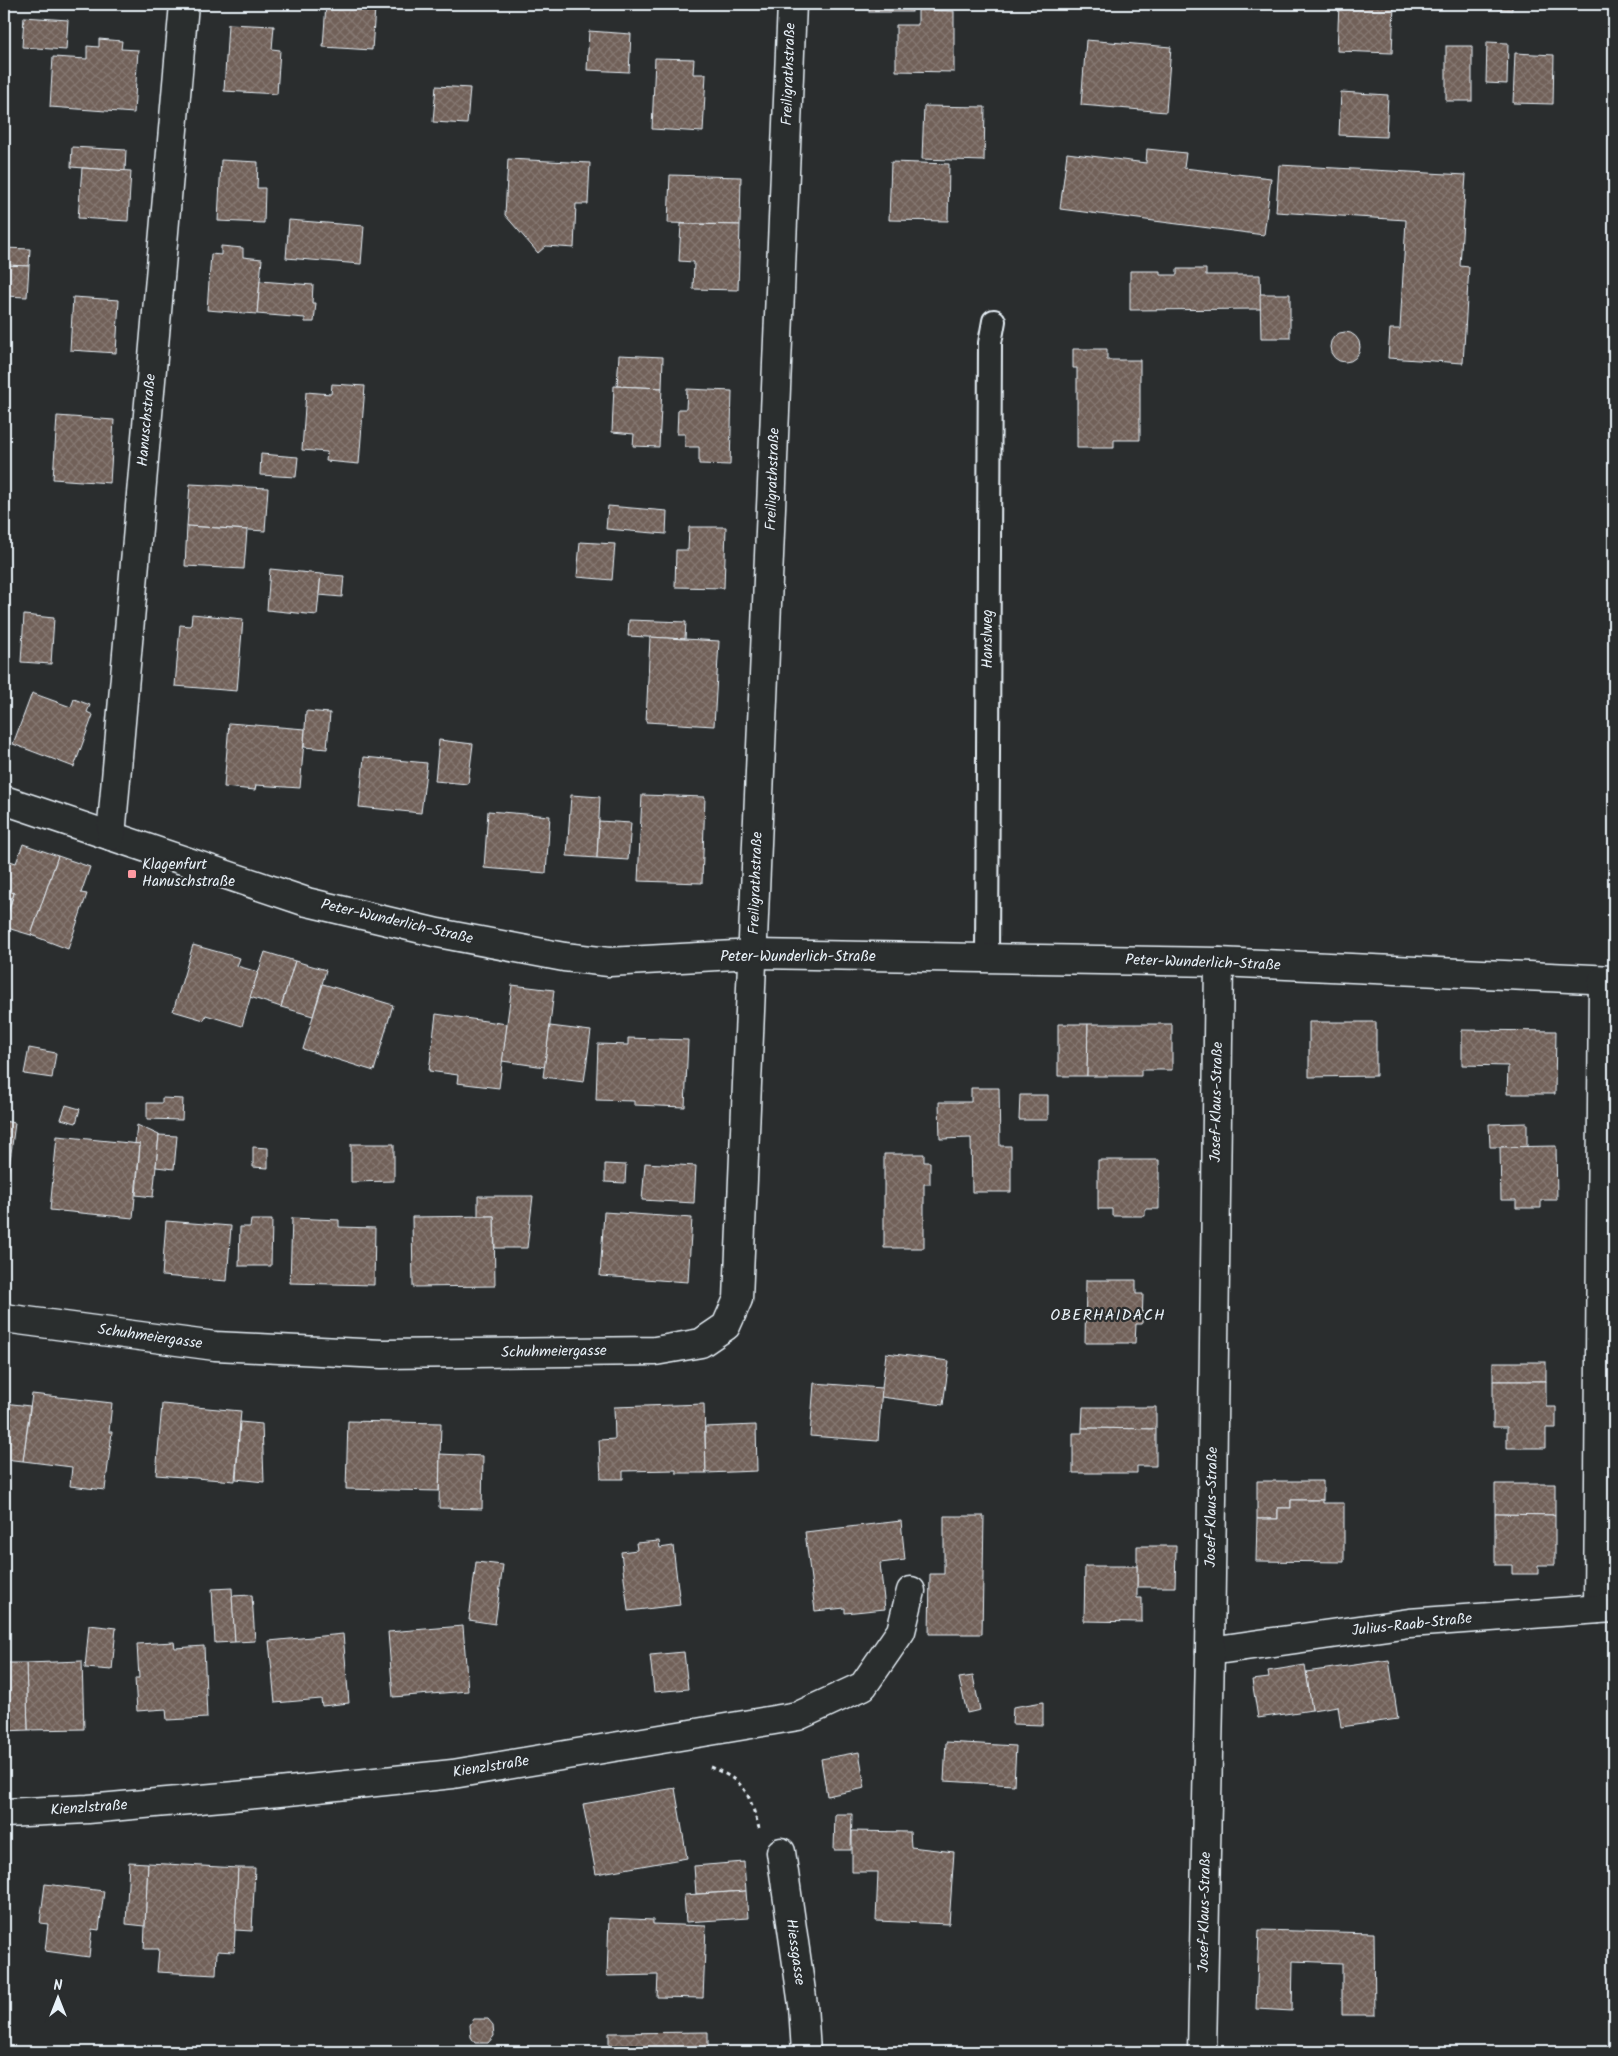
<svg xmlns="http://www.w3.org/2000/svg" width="1618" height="2056" font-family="Kalam,sans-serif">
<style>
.building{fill:url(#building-cross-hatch);stroke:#e8f1f8}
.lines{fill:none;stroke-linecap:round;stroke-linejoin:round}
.lane-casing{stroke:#e8f1f8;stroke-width:26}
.street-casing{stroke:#e8f1f8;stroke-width:31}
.path{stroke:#e8f1f8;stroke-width:3;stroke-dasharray:4 4;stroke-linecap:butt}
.lane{stroke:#2a2d2e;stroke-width:22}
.street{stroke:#2a2d2e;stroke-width:28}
.poi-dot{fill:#ff9aa2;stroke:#2a2d2e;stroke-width:2}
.labels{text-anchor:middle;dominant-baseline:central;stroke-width:4.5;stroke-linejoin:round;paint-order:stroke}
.street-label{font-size:15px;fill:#e8f1f8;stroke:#2a2d2e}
.poi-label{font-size:15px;fill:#e8f1f8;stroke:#2a2d2e;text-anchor:start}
.neighbourhood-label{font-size:16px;letter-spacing:1px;fill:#e8f1f8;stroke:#2a2d2e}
</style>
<defs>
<pattern id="building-cross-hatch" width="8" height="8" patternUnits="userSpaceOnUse" patternTransform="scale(1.25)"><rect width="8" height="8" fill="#716159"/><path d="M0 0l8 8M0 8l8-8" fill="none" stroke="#857872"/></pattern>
</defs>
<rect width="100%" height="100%" fill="#2a2d2e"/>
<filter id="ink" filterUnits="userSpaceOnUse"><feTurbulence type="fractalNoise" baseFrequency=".02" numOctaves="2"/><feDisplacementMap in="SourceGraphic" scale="10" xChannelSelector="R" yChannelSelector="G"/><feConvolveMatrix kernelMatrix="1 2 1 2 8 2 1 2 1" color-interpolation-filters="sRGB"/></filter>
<g filter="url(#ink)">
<g class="building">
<path d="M326,4L375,8L372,50L323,47Z"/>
<path d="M347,4H398V9L347,6Z"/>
<rect x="869" y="4" width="43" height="8"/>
<path d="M1339,4H1394L1392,53L1337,51Z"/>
<path d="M1491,4H1512V10L1491,8Z"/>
<path d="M918,10L954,11V72L896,71V25H918Z"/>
<path d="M24,17L68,20L66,50L22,47Z"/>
<path d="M228,24L274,26L272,49L280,50L277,94L224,91Z"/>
<path d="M589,31L631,34L629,72L587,70Z"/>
<path d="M99,39L122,41L121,49L138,50L134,113L50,107L53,57L87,59V46L99,47Z"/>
<path d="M1086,40L1171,47L1166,112L1081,105Z"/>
<path d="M1487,42L1508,43L1507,84L1486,83Z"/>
<rect x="1446" y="46" width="26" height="55"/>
<path d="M1611,52H1614V84H1612Z"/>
<path d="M1515,53L1554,55L1553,104L1513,103Z"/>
<path d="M655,58L694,59L693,74H706L703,132L652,129Z"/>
<path d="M436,86L470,88L467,124L433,122Z"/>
<path d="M1341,92L1388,95L1386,137L1339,135Z"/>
<path d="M924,106L985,107L984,161L922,159Z"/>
<path d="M72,147L126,150L125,171L71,167Z"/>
<path d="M1147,149L1186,153L1184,168L1271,178L1264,235L1060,209L1067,153L1146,163Z"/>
<path d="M508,159L590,163L588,204H576L574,248L546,246L538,253L505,215Z"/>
<path d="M221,160L258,162L257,188H265L264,223L218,221Z"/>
<path d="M891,162L949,164L948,221L889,220Z"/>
<path d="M1279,165L1466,175L1460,266L1469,267L1463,363L1388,358L1390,329H1400L1406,220L1276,212Z"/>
<path d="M82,168L131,171L128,221L78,218Z"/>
<path d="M670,175L741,177L740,225L668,223Z"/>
<path d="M289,220L364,226L361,264L286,258Z"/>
<path d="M681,224L740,225L738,290L693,289L694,262L679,261Z"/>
<path d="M221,246L243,248V257L262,259L257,314L207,310L211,254L221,255Z"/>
<path d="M4,248L30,249L29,266L4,265Z"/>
<path d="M4,265L29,266L27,297L4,296Z"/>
<path d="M1177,269H1206V275H1260L1261,309L1130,310V271H1160V275H1177Z"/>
<path d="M260,281L313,285L312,303H316L314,322H305V318L257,314Z"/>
<path d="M1260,294H1290V338H1261Z"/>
<path d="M73,297L119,300L116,353L70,350Z"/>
<circle cx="1345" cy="347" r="15"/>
<path d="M1073,349H1107V360H1140V440H1114V448H1077V368H1073Z"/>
<path d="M619,355L663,357L662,388L617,386Z"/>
<path d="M332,384L365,386L359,464L326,461L327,452L302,450L306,392L331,394Z"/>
<path d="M614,386L662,388L659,447L633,446L634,434L612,432Z"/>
<path d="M687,389L732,391L730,465L699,464V447H685V434H677L678,409H686Z"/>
<path d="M57,416L114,420L110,483L53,479Z"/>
<path d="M261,454L298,457L296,477L260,475Z"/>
<path d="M190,484L268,488L265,531L187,526Z"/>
<path d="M608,506L667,511L666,534L606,529Z"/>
<path d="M187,526L247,530L244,569L185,566Z"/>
<path d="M689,527H726L724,588L675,587L676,550H688Z"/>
<path d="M580,542L615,544L612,580L577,577Z"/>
<path d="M270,569L321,574L317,615L267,610Z"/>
<path d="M321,574L344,576L342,597L319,595Z"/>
<path d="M192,614L243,619L237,691L175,686L180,625L191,626Z"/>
<path d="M24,615L54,618L51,664L21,662Z"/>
<path d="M629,620L686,622L685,639L628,636Z"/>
<path d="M650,637L719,641L714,726L646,722Z"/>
<path d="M32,693L71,707L74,699L90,705L87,712L93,715L74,767L13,744Z"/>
<path d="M306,711L330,713L327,749L304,747Z"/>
<path d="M229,723L305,729L300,788L256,785L255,790L224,787Z"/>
<path d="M439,740L473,744L468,784L435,781Z"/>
<path d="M364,757L427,763L421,813L359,807Z"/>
<path d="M571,795L600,797L597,858L567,856Z"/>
<path d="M642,795L705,797L702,883L638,881Z"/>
<path d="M488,811L550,816L546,873L484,868Z"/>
<path d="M599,821L631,823L628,860L597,858Z"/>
<path d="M23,844L58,856L31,935L4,927L14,893L4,889V859L16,863Z"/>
<path d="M58,856L90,867L81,893L87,894L68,949L31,935Z"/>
<path d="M4,889L14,893L4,923Z"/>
<path d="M193,945L240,958L237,966L258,972L242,1026L206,1015L204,1020L173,1011Z"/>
<path d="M265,952L295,961L281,1007L250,997Z"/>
<path d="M295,961L326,970L313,1016L281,1007Z"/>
<path d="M323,984L393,1005L374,1071L303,1049Z"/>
<path d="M512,985L554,990L545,1067L502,1061Z"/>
<path d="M436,1014L507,1024L499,1088L457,1083L458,1075L429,1071Z"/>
<path d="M1309,1022H1376V1076L1309,1077Z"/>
<path d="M1058,1024H1088L1087,1076H1058Z"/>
<path d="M1088,1024H1172V1070H1141V1076H1087Z"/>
<path d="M550,1026L591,1031L584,1082L543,1077Z"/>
<path d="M1462,1030L1556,1031L1555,1094H1507L1508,1066L1462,1065Z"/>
<path d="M628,1038L688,1040L685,1107L634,1105V1101L596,1100L598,1044L628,1045Z"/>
<path d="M29,1048L56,1053L52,1078L24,1074Z"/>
<path d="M971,1088H999L1000,1146H1011V1192H972L971,1138L940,1139L939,1102H971Z"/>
<path d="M1020,1095H1048V1120H1019Z"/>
<path d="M162,1098L183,1099L182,1120L147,1119V1103H162Z"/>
<path d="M66,1105L80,1109L76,1123L61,1119Z"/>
<path d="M4,1121L15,1123L7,1183H4Z"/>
<path d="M1527,1123V1147H1490L1489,1124Z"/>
<path d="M137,1125L159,1135L153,1197L136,1195L140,1144H135Z"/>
<path d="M159,1135L177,1136L174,1169L156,1167Z"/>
<path d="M57,1136L140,1144L133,1218L50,1210Z"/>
<path d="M351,1144H394V1181L351,1182Z"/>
<path d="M1556,1146L1557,1200H1541V1208H1516V1200H1501L1500,1147Z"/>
<path d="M253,1147L268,1148V1168L253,1167Z"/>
<path d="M884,1154H924V1162H930V1184H924V1248H884Z"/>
<path d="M1098,1160H1159V1209H1145V1216H1112V1209H1098Z"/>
<path d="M645,1163L696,1166L694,1203L642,1200Z"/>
<path d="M605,1164L626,1165L625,1183L605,1182Z"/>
<path d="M478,1196H533L527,1248H495L494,1216H478Z"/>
<path d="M604,1212L692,1218L688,1282L600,1276Z"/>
<path d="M494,1216L495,1286L413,1287L412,1217Z"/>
<path d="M292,1218L339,1220V1227L375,1228L374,1285L290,1283Z"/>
<path d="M251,1220H272L271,1266H239L240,1227H250Z"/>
<path d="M166,1221L231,1226L227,1281L162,1276Z"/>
<path d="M1086,1280H1136V1294H1143L1142,1324H1136L1135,1343H1085Z"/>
<path d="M886,1353L949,1361L943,1405L881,1397Z"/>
<rect x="1493" y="1362" width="53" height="19"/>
<path d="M1493,1381H1546V1407H1556V1428H1546V1448H1507V1427H1493Z"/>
<path d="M814,1383L882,1388L878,1441L810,1436Z"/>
<path d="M32,1394L112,1403L109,1432H112L105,1490L70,1486L72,1467L23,1461Z"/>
<path d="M4,1403L30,1406L23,1461L4,1459Z"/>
<path d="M162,1404L241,1411L235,1481L156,1475Z"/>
<path d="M704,1404L706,1473H676V1470L623,1471V1479H601L599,1440L615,1439L614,1407Z"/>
<path d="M1083,1407H1156V1429L1082,1428Z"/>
<path d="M348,1421L441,1423L439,1491L346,1489Z"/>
<path d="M240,1422L262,1424L264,1482L236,1479Z"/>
<path d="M756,1425L757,1471L706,1473L705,1427Z"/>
<path d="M1082,1428L1156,1429V1466H1137V1473H1073V1433H1082Z"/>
<path d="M440,1454L483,1456L482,1509L439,1508Z"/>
<path d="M1257,1481H1323V1500H1291V1508H1278V1519H1257Z"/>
<path d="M1495,1484H1555V1515L1495,1514Z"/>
<path d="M1291,1500H1323V1503H1344V1562L1256,1561L1257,1519H1278V1508H1291Z"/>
<path d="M1495,1514L1555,1515V1565H1538V1574H1512V1565H1495Z"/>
<path d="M944,1516H984L982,1634H929L930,1574H944Z"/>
<path d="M901,1521L905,1560L880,1563L885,1609L845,1613V1608L815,1611L805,1532Z"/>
<path d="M659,1541L660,1548L673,1546L680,1605L628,1611L621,1552L637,1550L636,1543Z"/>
<path d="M1137,1546H1176L1175,1587H1137Z"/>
<path d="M476,1562L503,1565L495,1624L469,1620Z"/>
<path d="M1085,1566H1137V1598H1142V1622L1084,1621Z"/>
<path d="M232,1588L235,1642L215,1643L212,1589Z"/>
<path d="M252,1595L255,1641L235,1642L232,1596Z"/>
<path d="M89,1625L116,1628L112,1670L85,1668Z"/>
<path d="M463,1626L468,1691L393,1697L388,1632Z"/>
<path d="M343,1634L349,1703L322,1706L321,1699L275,1703L269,1641Z"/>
<path d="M174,1642L175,1648L204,1646L207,1718L167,1720L166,1709L137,1711L135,1678H139L137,1644Z"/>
<path d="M684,1652L688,1689L654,1692L650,1655Z"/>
<path d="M1389,1660L1398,1719L1341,1727L1338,1706L1312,1710L1306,1672Z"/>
<path d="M82,1661L84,1729L28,1730L26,1663Z"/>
<path d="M4,1663H26L28,1730L4,1731Z"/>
<path d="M1305,1665L1312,1710L1258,1718L1252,1680L1269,1678L1268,1671Z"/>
<path d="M973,1676L980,1710L967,1713L959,1678Z"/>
<path d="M1043,1702V1725L1012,1724L1013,1707Z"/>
<path d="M946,1742L1016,1746L1014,1785L944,1781Z"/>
<path d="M859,1752L865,1788L827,1796L821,1759Z"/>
<path d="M675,1788L687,1858L596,1874L583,1804Z"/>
<path d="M835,1814H852L851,1850H834Z"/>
<path d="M852,1831L910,1832L911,1847L954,1852L949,1924L876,1921L878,1872H852Z"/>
<path d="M129,1862L148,1863L145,1926L126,1924Z"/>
<path d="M744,1862L746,1891L696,1894L694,1866Z"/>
<path d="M148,1863L238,1868L234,1952L217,1951L216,1975L157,1972L159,1949H144Z"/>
<path d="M238,1868H255L252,1931L235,1930Z"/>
<path d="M45,1884L104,1891L99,1930L92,1929L89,1957L45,1951L48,1924L40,1923Z"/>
<path d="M746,1891L748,1918L686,1922L684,1895Z"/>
<path d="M609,1918L653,1920V1924L706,1926L703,1998L657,1997L658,1975L607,1976Z"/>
<path d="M1259,1930L1374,1933L1375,2015H1342V1963L1293,1961L1292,2011L1256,2009Z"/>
<path d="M474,2019H488L493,2025L494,2036L488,2043H475L471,2037L470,2025Z"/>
<path d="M708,2032V2052H609V2033Z"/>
</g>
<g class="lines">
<defs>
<path id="lane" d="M987,958L990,343L994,321"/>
<g id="street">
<path d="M4,800L307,902L438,933L564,957L609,962L753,954L1219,962L1614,980"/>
<path d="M111,836L184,4"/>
<path d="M4,1318L215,1346L382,1354L655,1351L701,1343L726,1326L738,1299L792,4"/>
<path d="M1598,1609L1603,980"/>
<path d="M1210,1651L1409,1623L1614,1608"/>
<path d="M4,1813L88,1809L279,1792L453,1774L798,1716L863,1686L901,1631L911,1591"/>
<path d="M781,1852L803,2005L806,2052"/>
<path d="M1202,2052L1210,1651L1219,962"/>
</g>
</defs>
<use href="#lane" class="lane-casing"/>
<use href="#street" class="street-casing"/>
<path class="path" d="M710,1767C747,1782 748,1792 759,1828"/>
<use href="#lane" class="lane"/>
<use href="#street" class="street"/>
</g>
</g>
<rect class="poi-dot" x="127" y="869" width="10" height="10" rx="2.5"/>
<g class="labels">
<g class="street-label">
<text transform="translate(789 74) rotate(-88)">Freiligrathstraße</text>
<text transform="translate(147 420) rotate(-85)">Hanuschstraße</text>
<text transform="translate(773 479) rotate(-88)">Freiligrathstraße</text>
<text transform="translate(988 639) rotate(-90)">Hanslweg</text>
<text transform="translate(756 883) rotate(-88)">Freiligrathstraße</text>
<text transform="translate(397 922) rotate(13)">Peter-Wunderlich-Straße</text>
<text x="798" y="957">Peter-Wunderlich-Straße</text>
<text transform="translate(1203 963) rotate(2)">Peter-Wunderlich-Straße</text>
<text transform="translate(1217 1102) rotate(-89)">Josef-Klaus-Straße</text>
<text transform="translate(150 1337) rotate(8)">Schuhmeiergasse</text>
<text transform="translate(554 1352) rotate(-1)">Schuhmeiergasse</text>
<text transform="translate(1212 1507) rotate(-89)">Josef-Klaus-Straße</text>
<text transform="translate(1412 1625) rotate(-6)">Julius-Raab-Straße</text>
<text transform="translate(491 1767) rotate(-9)">Kienzlstraße</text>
<text transform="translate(89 1808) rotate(-4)">Kienzlstraße</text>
<text transform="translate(1205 1912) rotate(-89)">Josef-Klaus-Straße</text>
<text transform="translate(795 1952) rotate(82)">Hiessgasse</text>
</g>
<g class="poi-label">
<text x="142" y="865">Klagenfurt<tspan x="142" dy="17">Hanuschstraße</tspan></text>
</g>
<g class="neighbourhood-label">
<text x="1108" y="1315">OBERHAIDACH</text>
</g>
</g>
<rect width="1618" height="2056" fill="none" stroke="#2a2d2e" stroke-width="20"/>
<rect x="10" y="10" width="1598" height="2036" fill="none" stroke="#e8f1f8" stroke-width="2" filter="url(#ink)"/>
<g transform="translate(58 1998)" stroke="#2a2d2e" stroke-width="4" paint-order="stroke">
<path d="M0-4L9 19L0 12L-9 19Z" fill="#e8f1f8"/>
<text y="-8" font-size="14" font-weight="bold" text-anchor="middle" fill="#e8f1f8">N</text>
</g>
</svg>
